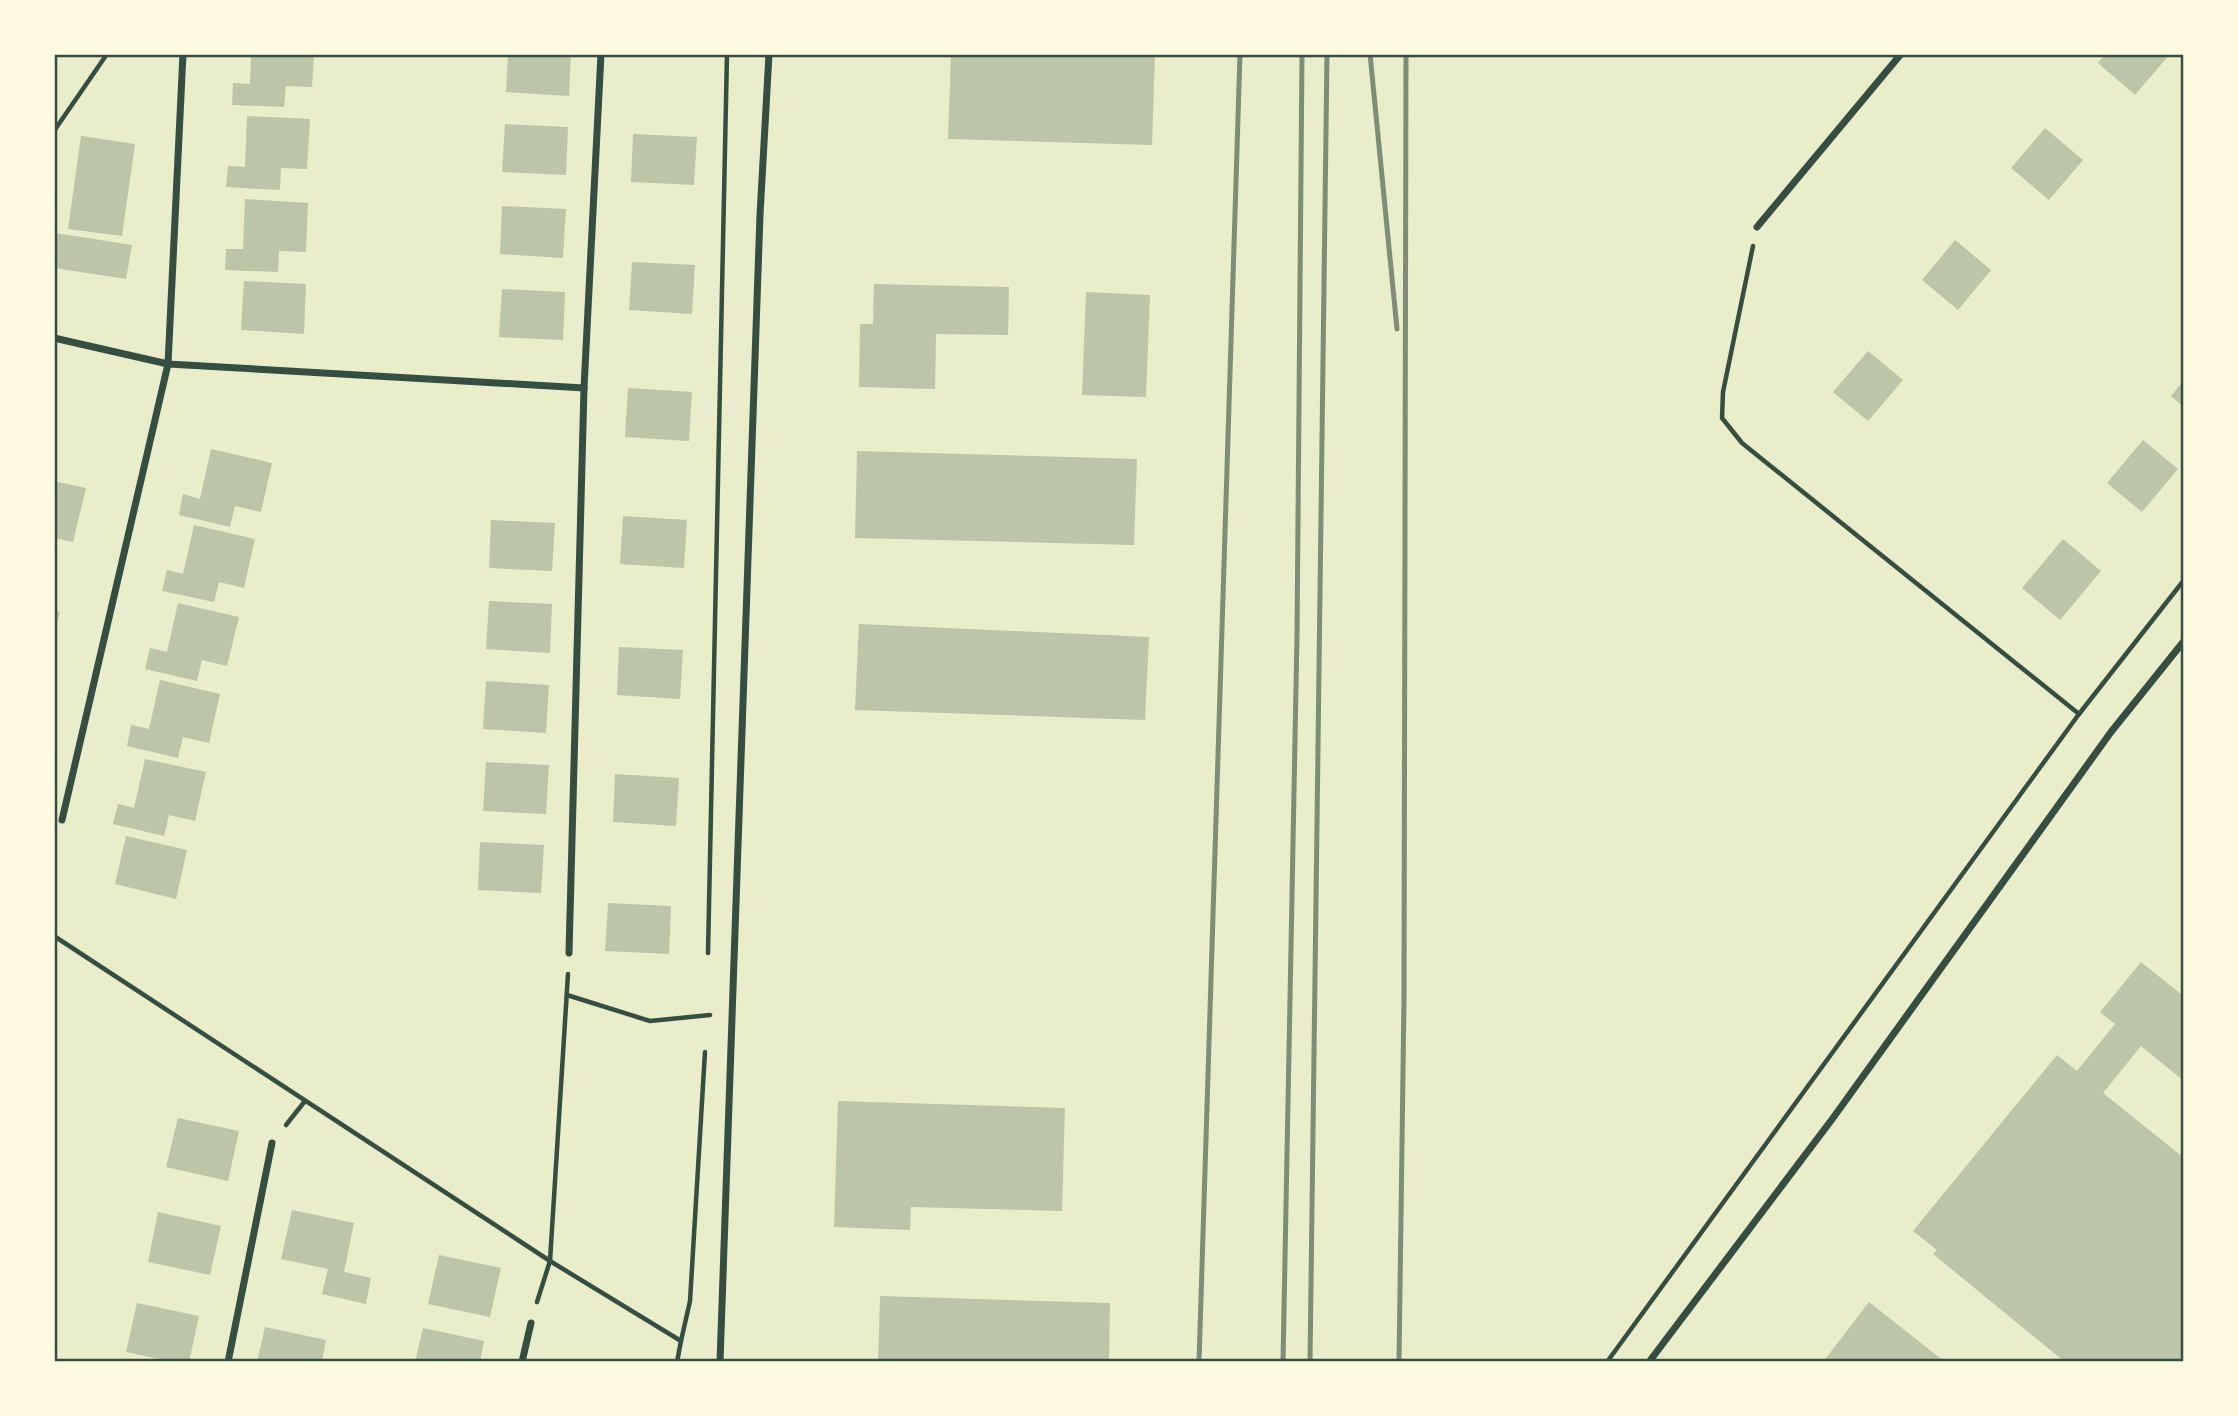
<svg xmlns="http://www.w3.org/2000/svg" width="2238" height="1416" font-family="'Fira Sans Condensed',sans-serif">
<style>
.building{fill:#bcc5a7}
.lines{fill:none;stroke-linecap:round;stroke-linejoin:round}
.path{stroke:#344e41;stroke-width:4.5}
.minor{stroke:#344e41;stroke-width:7}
.rail{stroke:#7c8e77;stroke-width:5}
.neatline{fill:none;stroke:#344e41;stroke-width:2.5}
</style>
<rect width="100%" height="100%" fill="#e9edc9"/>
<g class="building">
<path d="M251,54H314L312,87L286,86L284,107L232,105L233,83L250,84Z"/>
<path d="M508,54H571L569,96L506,92Z"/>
<path d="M951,54H1155L1152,145L948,139Z"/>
<path d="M2105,54H2170L2135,95L2098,63Z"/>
<path d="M247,116L310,119L307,169L281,168L280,190L226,187L228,166L245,167Z"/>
<path d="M505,124L568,127L566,175L502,172Z"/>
<path d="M2045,128L2083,160L2049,200L2011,168Z"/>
<path d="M633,134L697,137L694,185L631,182Z"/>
<path d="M81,136L135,144L122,236L68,229Z"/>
<path d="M245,199L308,203L306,252L279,251L278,272L225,270L226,249H243Z"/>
<path d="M502,206L566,209L563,258L500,254Z"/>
<path d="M55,233L132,245L126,279L54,268Z"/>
<path d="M1955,240L1991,270L1958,310L1922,280Z"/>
<path d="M632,262L695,265L692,314L629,310Z"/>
<path d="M244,281L306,284L304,334L241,330Z"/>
<path d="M874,284L1009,287L1008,335L936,334L935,389L859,387L860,324H873Z"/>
<path d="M502,289L565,292L563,340L499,337Z"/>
<path d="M1086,292L1150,295L1146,397L1082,395Z"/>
<path d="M1868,351L1903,380L1868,421L1833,392Z"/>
<path d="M2184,380V407L2171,396Z"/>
<path d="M628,388L692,392L689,441L625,437Z"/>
<path d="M2143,440L2178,469L2142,512L2107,483Z"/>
<path d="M211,449L272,463L261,512L235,506L230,527L179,515L183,494L200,499Z"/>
<path d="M857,451L1137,459L1134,545L855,538Z"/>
<path d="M54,481L86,488L73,542L54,538Z"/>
<path d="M623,516L687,520L684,568L620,564Z"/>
<path d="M491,520L555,523L552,571L489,568Z"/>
<path d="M194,525L255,539L244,588L219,582L214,602L162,591L167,570L183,574Z"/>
<path d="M2063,539L2101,571L2060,620L2022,588Z"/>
<path d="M489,601L552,604L550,653L486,649Z"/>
<path d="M178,603L239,617L227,666L202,660L197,681L145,669L150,648L167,652Z"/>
<path d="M54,611L60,612L55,632H54Z"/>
<path d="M859,624L1149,637L1145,720L855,710Z"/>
<path d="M619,647L683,650L680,699L617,695Z"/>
<path d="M160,680L220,694L209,743L183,737L178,758L127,746L131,725L149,729Z"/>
<path d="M486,681L549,685L546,733L483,729Z"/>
<path d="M145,759L206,772L195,821L169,815L164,836L113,824L118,804L134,808Z"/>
<path d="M486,762L549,765L546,814L483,811Z"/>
<path d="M615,774L679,778L676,826L613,822Z"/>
<path d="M126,836L187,850L176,899L115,884Z"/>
<path d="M480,842L544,845L541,893L478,890Z"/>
<path d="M608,903L671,906L669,954L605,951Z"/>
<path d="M2141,962L2182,995L2184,992V1081L2141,1046L2103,1093L2184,1158V1362H2065L1933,1254L1937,1250L1913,1231L2057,1055L2077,1071L2115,1024L2100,1012Z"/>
<path d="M838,1101L1065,1108L1062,1211L911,1207L910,1230L834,1227Z"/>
<path d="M178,1118L239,1131L228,1181L166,1167Z"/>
<path d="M292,1210L354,1223L344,1272L371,1278L366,1304L322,1294L328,1269L281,1259Z"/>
<path d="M158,1212L221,1226L210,1275L148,1262Z"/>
<path d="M439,1255L501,1268L490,1317L428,1304Z"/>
<path d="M880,1296L1110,1303L1109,1362H878Z"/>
<path d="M1869,1302L1945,1362H1823Z"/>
<path d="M137,1303L199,1316L189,1362H172L126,1352Z"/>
<path d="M265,1327L326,1340L322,1362H257Z"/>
<path d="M423,1328L484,1341L480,1362H415Z"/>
</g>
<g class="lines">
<g class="path">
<path d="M54,131L107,54"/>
<path d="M1753,246L1723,392L1722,418L1742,443L2079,714"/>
<path d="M54,936L550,1261L681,1341L677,1362"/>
<path d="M708,953L727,54"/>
<path d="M567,995L650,1021L710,1015"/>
<path d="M286,1125L305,1101"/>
<path d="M537,1302L550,1261L568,974"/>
<path d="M681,1341L690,1301L705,1052"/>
<path d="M1607,1362L2079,714L2184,580"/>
</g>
<g class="minor">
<path d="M1757,227L1901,54"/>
<path d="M54,338L168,364L584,388"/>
<path d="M62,820L168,364L183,54"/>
<path d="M569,953L584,388L601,54"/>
<path d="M228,1362L272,1143"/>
<path d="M522,1362L531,1323"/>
<path d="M720,1362L760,215L769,54"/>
<path d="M1649,1362L1833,1118L2111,732L2184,641"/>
</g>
<g class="rail">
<path d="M1370,54L1397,329"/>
<path d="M1199,1362L1240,54"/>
<path d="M1283,1362L1297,636L1302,54"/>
<path d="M1310,1362L1327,54"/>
<path d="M1399,1362L1404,998L1406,54"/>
</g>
</g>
<rect width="2238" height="1416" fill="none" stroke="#fefae0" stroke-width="112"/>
<rect x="56" y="56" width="2126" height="1304" class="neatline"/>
</svg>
